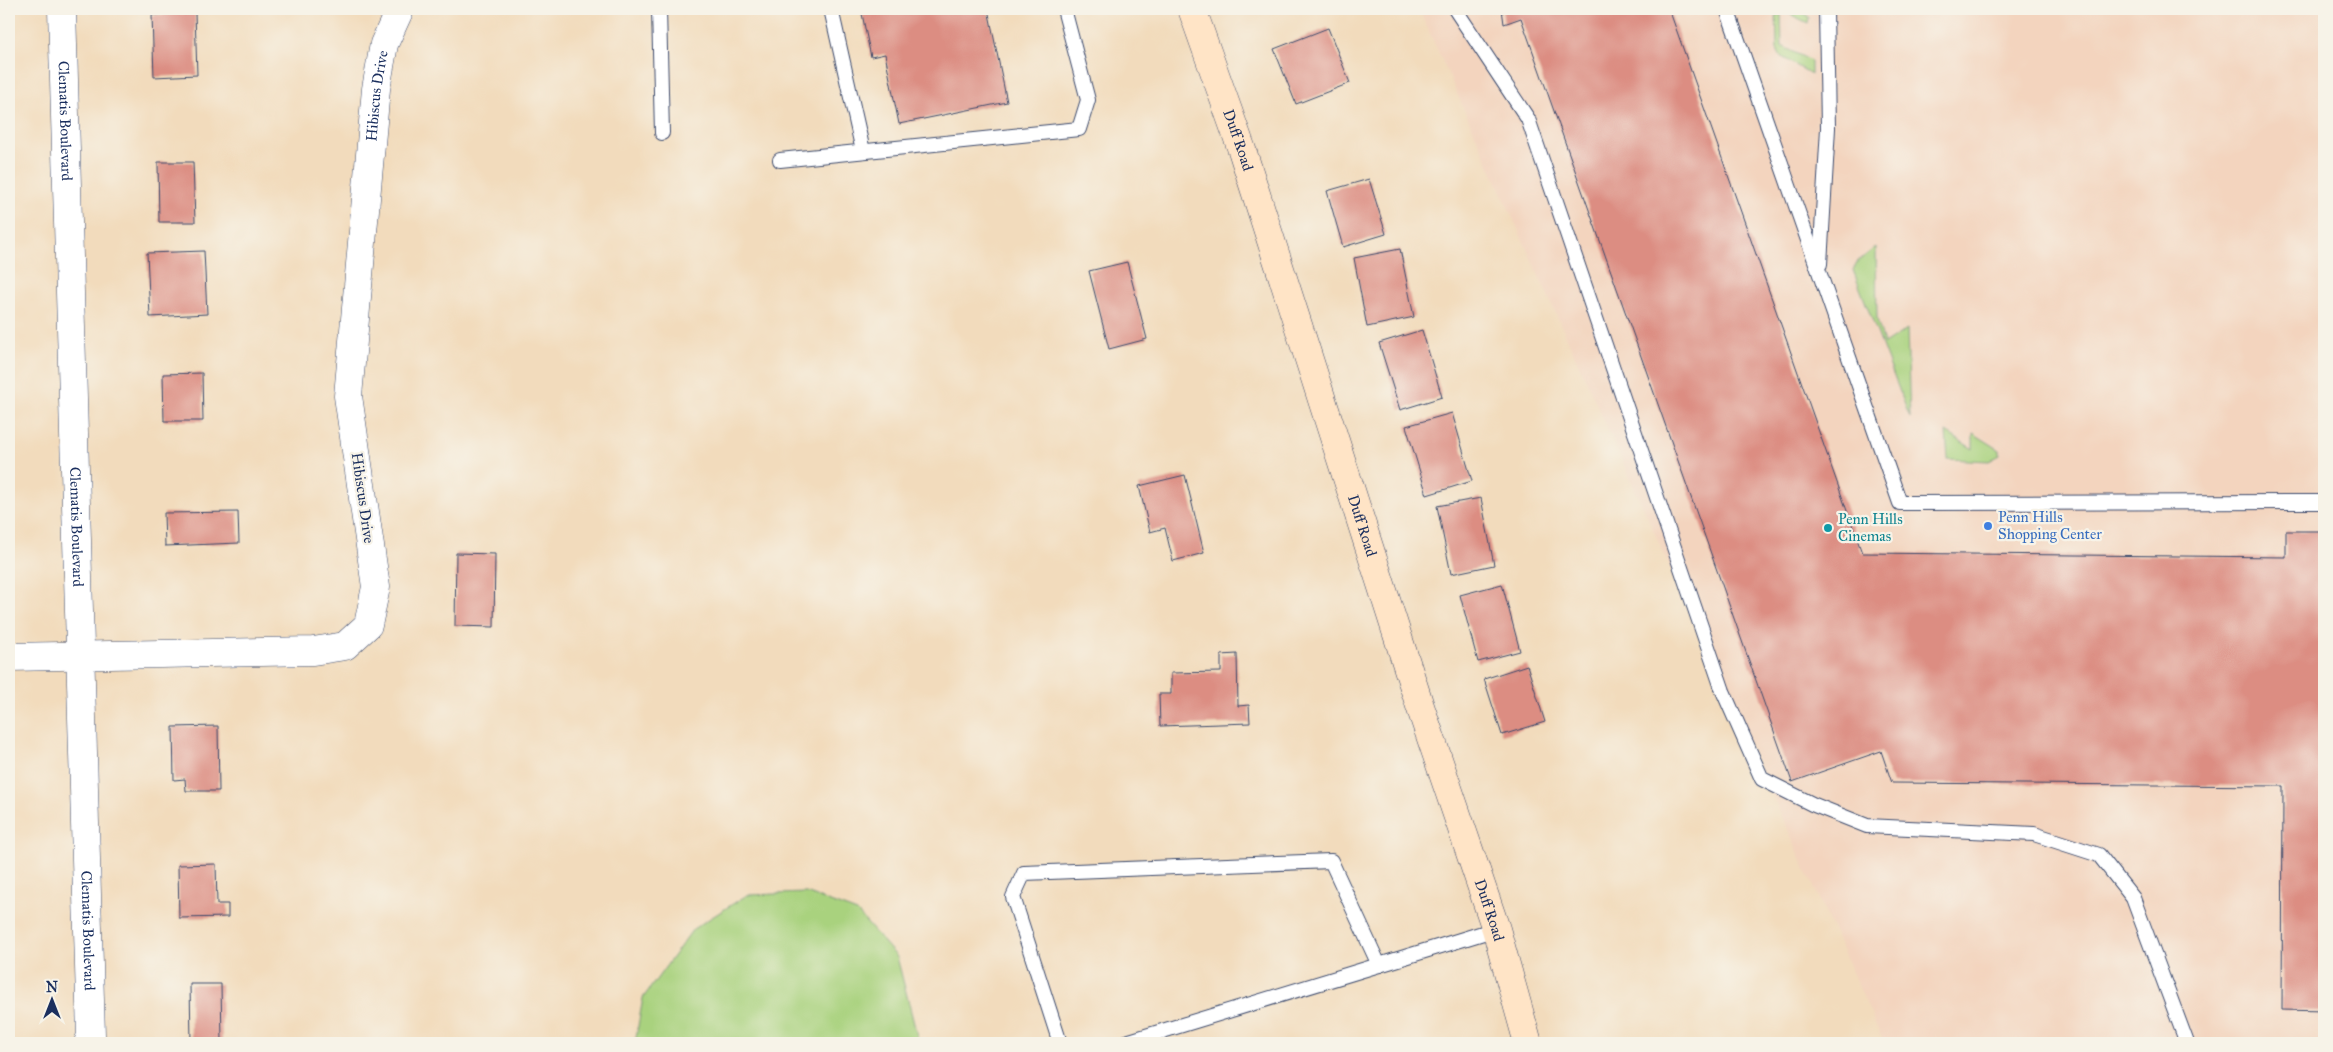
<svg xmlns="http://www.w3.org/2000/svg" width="2333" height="1052" font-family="'IM FELL Great Primer',serif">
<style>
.built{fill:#f3d4be}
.green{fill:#a9d27e;stroke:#62806e}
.building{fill:#dc8d82}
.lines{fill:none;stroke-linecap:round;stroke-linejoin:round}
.lane-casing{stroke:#3b496c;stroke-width:16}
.street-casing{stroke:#3b496c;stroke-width:29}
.secondary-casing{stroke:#3b496c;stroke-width:29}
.lane{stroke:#fff;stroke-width:14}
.street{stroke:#fff;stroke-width:28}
.secondary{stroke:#ffe4c6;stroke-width:28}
.shop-dot{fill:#3f7fe0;stroke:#f7f3e8;stroke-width:2}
.culture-dot{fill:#0f9aa8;stroke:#f7f3e8;stroke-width:2}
.labels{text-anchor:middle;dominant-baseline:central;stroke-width:4.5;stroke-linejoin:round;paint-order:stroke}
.street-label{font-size:15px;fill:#1b2f5e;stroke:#f7f3e8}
.shop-label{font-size:15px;fill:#366cbe;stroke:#f7f3e8;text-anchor:start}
.culture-label{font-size:15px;fill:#0d838f;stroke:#f7f3e8;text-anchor:start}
</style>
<rect width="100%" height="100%" fill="#f7f3e8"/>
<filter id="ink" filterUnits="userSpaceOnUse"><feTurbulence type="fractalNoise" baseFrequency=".02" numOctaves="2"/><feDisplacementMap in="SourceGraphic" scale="10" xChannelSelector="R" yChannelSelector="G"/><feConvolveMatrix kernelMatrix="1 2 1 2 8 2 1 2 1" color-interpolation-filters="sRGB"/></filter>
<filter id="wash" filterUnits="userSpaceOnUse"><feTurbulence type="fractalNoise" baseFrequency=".0096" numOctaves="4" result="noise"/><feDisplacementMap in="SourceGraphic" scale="20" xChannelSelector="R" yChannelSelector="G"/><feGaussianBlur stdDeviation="1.12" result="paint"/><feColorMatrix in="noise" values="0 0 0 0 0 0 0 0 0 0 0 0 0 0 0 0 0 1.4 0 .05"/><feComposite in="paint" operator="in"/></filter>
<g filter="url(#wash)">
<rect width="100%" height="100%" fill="#f2dbbc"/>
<path class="built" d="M1419,9H2324V1043H1884Z"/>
<g class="green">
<path d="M1776,9H1798L1809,17L1808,23L1781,10L1782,46L1811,61V74L1780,56L1777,49Z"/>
<path d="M1876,247L1877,319L1884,344L1907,329L1910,418L1853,270L1857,262Z"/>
<path d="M1946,432L1973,449V433L2000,450V455L1989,461L1948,459Z"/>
<path d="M806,893L857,912L897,957L919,1043H635L643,998L693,929L747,895Z"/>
</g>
<g id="blocks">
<g class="building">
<path d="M861,9H988L1007,102L899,124L885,54L871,57Z"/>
<path d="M1502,9H1669L1862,553L2286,557V531H2324V1011L2282,1010L2283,786L1892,783L1881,751L1792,782L1521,18L1504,24Z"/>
<path d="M195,13L197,75L154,77L152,15Z"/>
<path d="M1328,28L1350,83L1296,104L1274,49Z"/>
<path d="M158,162H193L195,222H159Z"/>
<path d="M1369,179L1386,234L1343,247L1327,191Z"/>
<path d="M1400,249L1414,317L1367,327L1354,258Z"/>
<path d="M204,251L207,314L150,317L147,253Z"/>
<path d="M1127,262L1147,339L1109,349L1089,271Z"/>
<path d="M1422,330L1442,397L1400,410L1379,343Z"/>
<path d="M202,373L203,421H164L163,374Z"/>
<path d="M1452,413L1472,481L1427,495L1406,426Z"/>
<path d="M1185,475L1204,553L1173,561L1165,528L1150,532L1139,486Z"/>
<path d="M1481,498L1494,565L1451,574L1437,506Z"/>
<path d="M238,512L239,543L165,546L164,513Z"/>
<path d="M456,553L495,554L494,627L455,626Z"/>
<path d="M1502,584L1520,651L1478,662L1460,595Z"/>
<path d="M1237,654L1238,706L1249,705L1250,723L1160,726L1159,694H1171V673L1221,672V655Z"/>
<path d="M1527,665L1545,722L1502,735L1484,679Z"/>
<path d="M218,726L219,791H186L185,779L174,780L173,727Z"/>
<path d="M216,864L217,904H228V917L179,918L178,865Z"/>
<path d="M190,984H221L222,1043H191Z"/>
</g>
</g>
</g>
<g filter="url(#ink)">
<use href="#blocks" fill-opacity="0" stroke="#3b496c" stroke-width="1"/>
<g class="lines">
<defs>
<g id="lane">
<path d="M659,9L662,133"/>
<path d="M831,9L863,151"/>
<path d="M1455,9L1528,119L1723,691L1762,779L1812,804L1867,826L2034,834L2099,855L2133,898L2187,1043"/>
<path d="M1727,9L1900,503L2324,502"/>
<path d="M780,160L1079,129L1088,100L1064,9"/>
<path d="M1820,264L1828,128L1826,9"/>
<path d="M1060,1043L1013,897L1024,873L1331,861L1379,965L1496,929"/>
<path d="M1123,1043L1379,965"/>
</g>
<g id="street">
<path id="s1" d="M62,9L91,1036L88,1043"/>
<path id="s2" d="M9,657L313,651L345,646L368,625L376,587L348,396L376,89L384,44L400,9"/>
</g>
<g id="secondary">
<path id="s3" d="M1192,9L1242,150L1420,706L1496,929L1528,1043"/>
</g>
</defs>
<use href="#lane" class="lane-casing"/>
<use href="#street" class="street-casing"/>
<use href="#secondary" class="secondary-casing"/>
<use href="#lane" class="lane"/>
<use href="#street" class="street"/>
<use href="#secondary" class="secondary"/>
</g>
</g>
<circle class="shop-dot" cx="1988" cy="526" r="5"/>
<circle class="culture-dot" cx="1828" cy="528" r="5"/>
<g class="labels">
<g class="street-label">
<text stroke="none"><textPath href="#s2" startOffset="901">Hibiscus Drive</textPath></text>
<text stroke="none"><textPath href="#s1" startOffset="112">Clematis Boulevard</textPath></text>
<text stroke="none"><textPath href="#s3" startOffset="139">Duff Road</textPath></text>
<text transform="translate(363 498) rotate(82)">Hibiscus Drive</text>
<text stroke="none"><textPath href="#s3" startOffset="544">Duff Road</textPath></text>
<text stroke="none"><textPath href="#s1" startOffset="518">Clematis Boulevard</textPath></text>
<text stroke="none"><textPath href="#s3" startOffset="949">Duff Road</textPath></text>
<text stroke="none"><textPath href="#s1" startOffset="922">Clematis Boulevard</textPath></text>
</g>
<g class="shop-label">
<text x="1998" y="517">Penn Hills<tspan x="1998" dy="17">Shopping Center</tspan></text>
</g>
<g class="culture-label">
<text x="1838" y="519">Penn Hills<tspan x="1838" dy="17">Cinemas</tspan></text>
</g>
</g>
<rect width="2333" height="1052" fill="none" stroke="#f7f3e8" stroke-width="30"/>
<g transform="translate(52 1000)" stroke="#f7f3e8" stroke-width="4" paint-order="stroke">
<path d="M0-4L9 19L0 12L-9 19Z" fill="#1b2f5e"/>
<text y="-8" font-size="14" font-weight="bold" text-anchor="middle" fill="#1b2f5e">N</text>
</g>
</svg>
